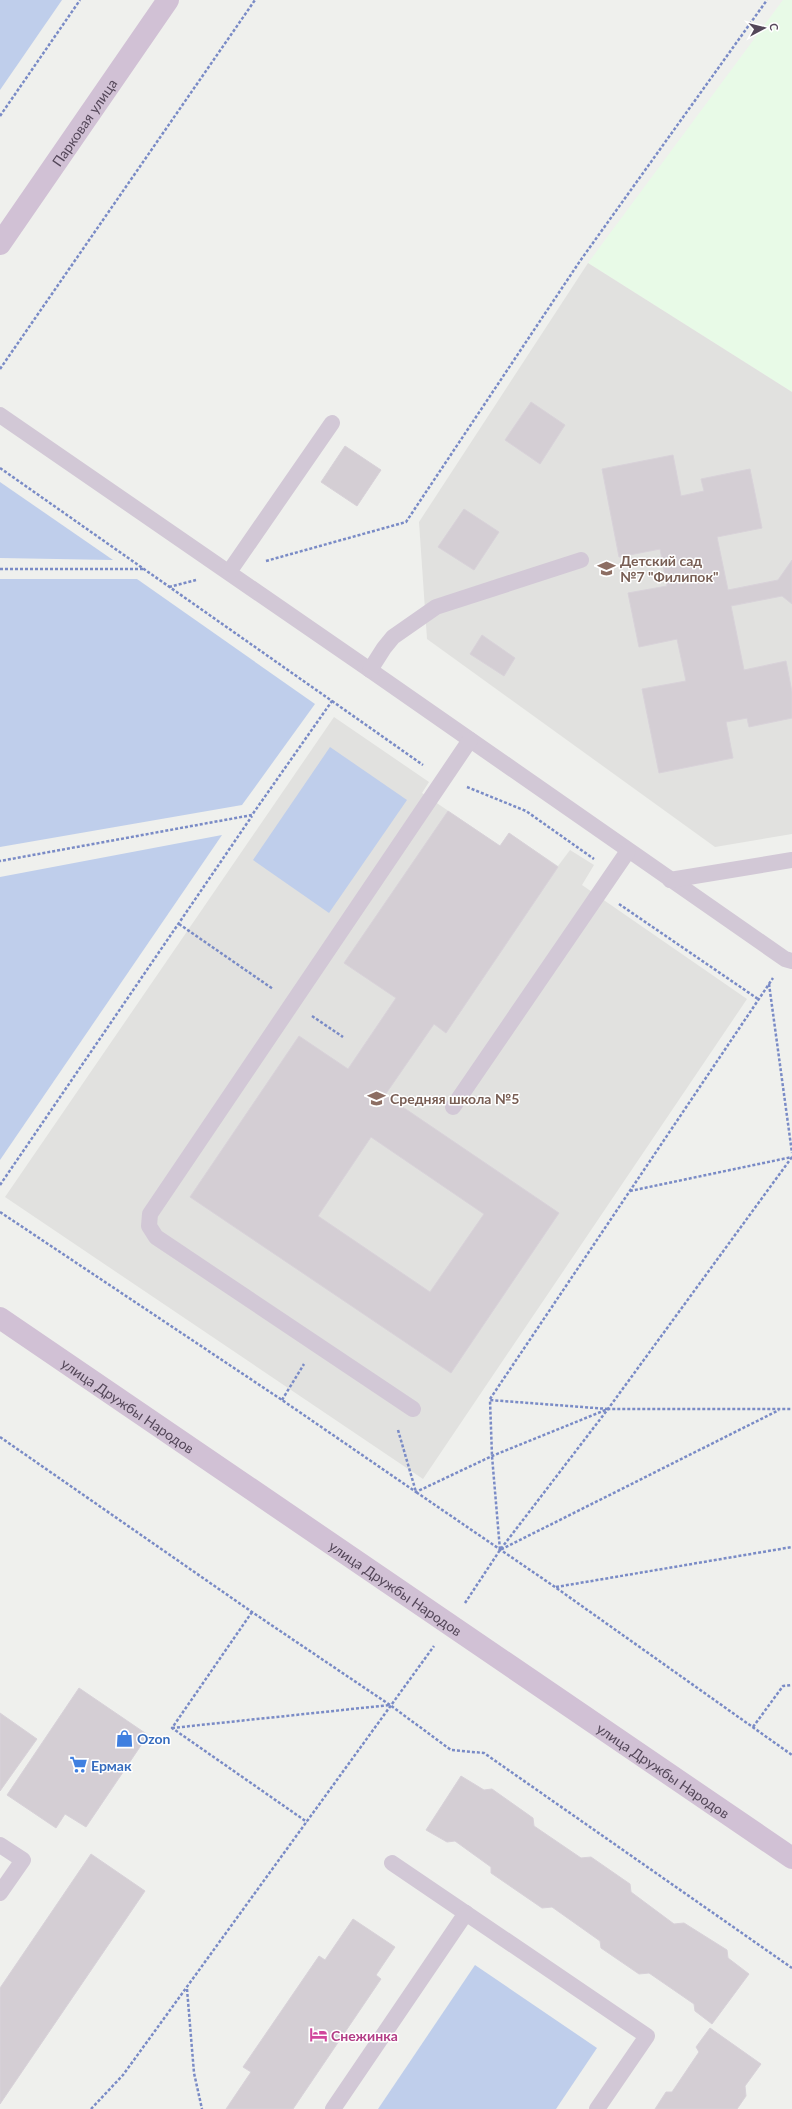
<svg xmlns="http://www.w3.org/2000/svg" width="792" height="2109" font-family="Lato,sans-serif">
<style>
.commercial{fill:#e8fae7}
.education{fill:#e1e1df}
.green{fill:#bfceeb}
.building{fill:#d4ced4;stroke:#d8d2d9;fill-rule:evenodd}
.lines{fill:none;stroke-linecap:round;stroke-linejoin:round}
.path{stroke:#7a8bc6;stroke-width:2.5;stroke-dasharray:3 2;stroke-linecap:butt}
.lane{stroke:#d2c8d6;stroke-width:16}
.secondary{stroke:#d1c1d5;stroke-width:22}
.labels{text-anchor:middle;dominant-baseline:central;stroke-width:3;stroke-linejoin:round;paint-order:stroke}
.street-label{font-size:14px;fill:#544759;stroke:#fff}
.education-label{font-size:14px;font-weight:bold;fill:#785e54;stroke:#fff;text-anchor:start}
.shop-label{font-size:14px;font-weight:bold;fill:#366cbe;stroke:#fff;text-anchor:start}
.hotel-label{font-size:14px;font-weight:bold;fill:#b23c85;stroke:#fff;text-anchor:start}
</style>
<rect width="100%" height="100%" fill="#eff0ed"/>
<path class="commercial" d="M783,0H792V392L588,263Z"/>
<g class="education">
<path d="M588,263L792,392V834L715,847L427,639L419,522Z"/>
<path d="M334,717L429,782L422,793L500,846L509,833L558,866L570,850L594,865L582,885L747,999L423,1479L5,1197Z"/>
</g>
<g class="green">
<path d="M0,0H62L0,90Z"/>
<path d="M0,482L113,560L0,558Z"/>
<path d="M0,579H137L315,704L242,805L0,847Z"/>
<path d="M330,747L407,800L329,913L253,860Z"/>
<path d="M222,835L0,1160V877Z"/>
<path d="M475,1965L597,2048L556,2109H378Z"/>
</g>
<g class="building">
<path d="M531,402L565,425L540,464L505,440Z"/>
<path d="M345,446L381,470L357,506L321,482Z"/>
<path d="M673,455L681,496L704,491L701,479L750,469L762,528L717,537L728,590L778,580L792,560V604L782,596L731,606L744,670L786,661L792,692V718L749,727L747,718L726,722L733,758L659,773L642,689L686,681L677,639L639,647L628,593L667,586L660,549L619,557L602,469Z"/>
<path d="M464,509L499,532L474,570L438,547Z"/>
<path d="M482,635L515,658L504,676L470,654Z"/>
<path d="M448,811L500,846L509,833L558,867L446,1033L434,1024L385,1095L559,1213L451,1373L190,1197L299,1036L348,1069L396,998L344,963ZM371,1137L484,1214L430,1292L318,1216Z"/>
<path d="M79,1688L148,1735L86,1827L65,1814L56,1828L7,1795Z"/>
<path d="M0,1713L37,1739L0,1791Z"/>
<path d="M461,1776L484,1790L492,1789L533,1818L534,1826L581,1858L591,1857L630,1884L631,1892L674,1924L684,1923L727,1950L728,1958L749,1974L712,2024L695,2011L694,2004L649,1973L639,1974L601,1948L600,1941L552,1907L542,1908L491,1873V1867L455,1841L447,1842L426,1830Z"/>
<path d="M91,1854L145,1891L0,2104V1988Z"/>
<path d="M353,1919L395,1947L376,1975L381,1979L293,2109H226L251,2072L243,2067L319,1956L325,1960Z"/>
<path d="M710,2028L761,2064L745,2086L746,2096L737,2109H655L666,2092H672L699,2052L696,2047Z"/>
</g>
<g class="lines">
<g class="path">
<path d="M0,116L80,0"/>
<path d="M0,369L255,0"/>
<path d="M0,468L332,701L252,815L0,861"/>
<path d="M266,561L406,522L580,261L767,0"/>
<path d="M0,569H144"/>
<path d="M169,587L196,580"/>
<path d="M332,701L423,765"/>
<path d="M467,787L526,811L594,859"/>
<path d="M619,904L758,999"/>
<path d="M179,924L273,989"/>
<path d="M769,984L792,1153"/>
<path d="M312,1016L343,1037"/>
<path d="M0,1185L252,816"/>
<path d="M630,1191L792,1157"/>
<path d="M0,1212L282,1400L416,1492L492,1456L608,1409H792"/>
<path d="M490,1399L773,978"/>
<path d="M282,1400L304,1364"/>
<path d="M608,1409L490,1400L492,1456L500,1550L779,1410"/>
<path d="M398,1430L416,1492L555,1587L792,1755"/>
<path d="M0,1437L252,1612L390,1705L451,1750L484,1753L792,1968"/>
<path d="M556,1587L792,1547"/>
<path d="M465,1603L500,1550L608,1409L792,1157"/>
<path d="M252,1612L172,1728L307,1822"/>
<path d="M753,1727L783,1686L792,1685"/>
<path d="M172,1728L390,1705"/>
<path d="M187,1989L194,2073L202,2109"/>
<path d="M91,2109L123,2075L434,1646"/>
</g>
<g class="lane">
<path d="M0,415L370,670L785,959L792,961"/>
<path d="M229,572L332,423"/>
<path d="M370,670L384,648L393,637L436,607L581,560"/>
<path d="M670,880L792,860"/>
<path d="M453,1107L628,851"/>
<path d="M413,1409L156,1237L149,1226L150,1214L470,740"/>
<path d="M0,1845L23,1860L0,1893"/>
<path d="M392,1863L647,2036L597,2109"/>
<path d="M333,2109L466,1913"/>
</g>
<g class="secondary">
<path id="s1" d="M0,244L168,0"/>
<path id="s2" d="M0,1318L792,1858"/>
</g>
</g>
<defs>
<symbol id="school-bare" viewBox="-9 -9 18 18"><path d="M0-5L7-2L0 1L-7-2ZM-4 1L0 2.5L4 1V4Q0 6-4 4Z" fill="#8d6e63" stroke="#fff" stroke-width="2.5" paint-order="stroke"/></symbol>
<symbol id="shop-bare" viewBox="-9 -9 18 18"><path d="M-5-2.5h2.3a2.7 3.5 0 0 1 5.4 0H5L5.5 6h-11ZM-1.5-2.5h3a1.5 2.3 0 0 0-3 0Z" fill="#3f7fe0" stroke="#fff" stroke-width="2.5" paint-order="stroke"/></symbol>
<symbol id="supermarket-bare" viewBox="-9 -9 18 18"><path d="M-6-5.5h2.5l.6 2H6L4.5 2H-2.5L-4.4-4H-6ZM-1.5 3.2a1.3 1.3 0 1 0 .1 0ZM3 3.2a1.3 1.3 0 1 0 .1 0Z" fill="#3f7fe0" stroke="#fff" stroke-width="2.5" paint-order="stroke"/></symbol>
<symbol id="hotel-bare" viewBox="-9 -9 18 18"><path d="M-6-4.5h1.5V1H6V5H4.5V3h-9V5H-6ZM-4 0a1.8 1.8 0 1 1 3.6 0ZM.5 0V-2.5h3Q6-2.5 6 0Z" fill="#d1479c" stroke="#fff" stroke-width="2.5" paint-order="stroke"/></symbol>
</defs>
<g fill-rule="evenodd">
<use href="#school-bare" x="594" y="556" width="25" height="25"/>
<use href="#school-bare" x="364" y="1086" width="25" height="25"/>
<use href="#shop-bare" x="112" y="1726" width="25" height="25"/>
<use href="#supermarket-bare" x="66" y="1752" width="25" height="25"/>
<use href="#hotel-bare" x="306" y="2022" width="25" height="25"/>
</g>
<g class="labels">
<g class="street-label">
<text stroke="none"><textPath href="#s1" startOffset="148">Парковая улица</textPath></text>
<text stroke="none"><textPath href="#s2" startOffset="155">улица Дружбы Народов</textPath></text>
<text stroke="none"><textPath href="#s2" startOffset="479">улица Дружбы Народов</textPath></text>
<text stroke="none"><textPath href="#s2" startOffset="803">улица Дружбы Народов</textPath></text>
</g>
<g class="education-label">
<text x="620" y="560">Детский сад<tspan x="620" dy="16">№7 "Филипок"</tspan></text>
<text x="390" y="1098">Средняя школа №5</text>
</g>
<g class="shop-label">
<text x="137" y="1738">Ozon</text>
<text x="91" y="1765">Ермак</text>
</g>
<g class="hotel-label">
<text x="331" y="2035">Снежинка</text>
</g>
</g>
<g transform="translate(764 28) rotate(83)" stroke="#ffffff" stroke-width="3" paint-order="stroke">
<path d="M0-3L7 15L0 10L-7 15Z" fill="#544759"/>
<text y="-6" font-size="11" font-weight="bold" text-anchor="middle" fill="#544759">С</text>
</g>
</svg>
